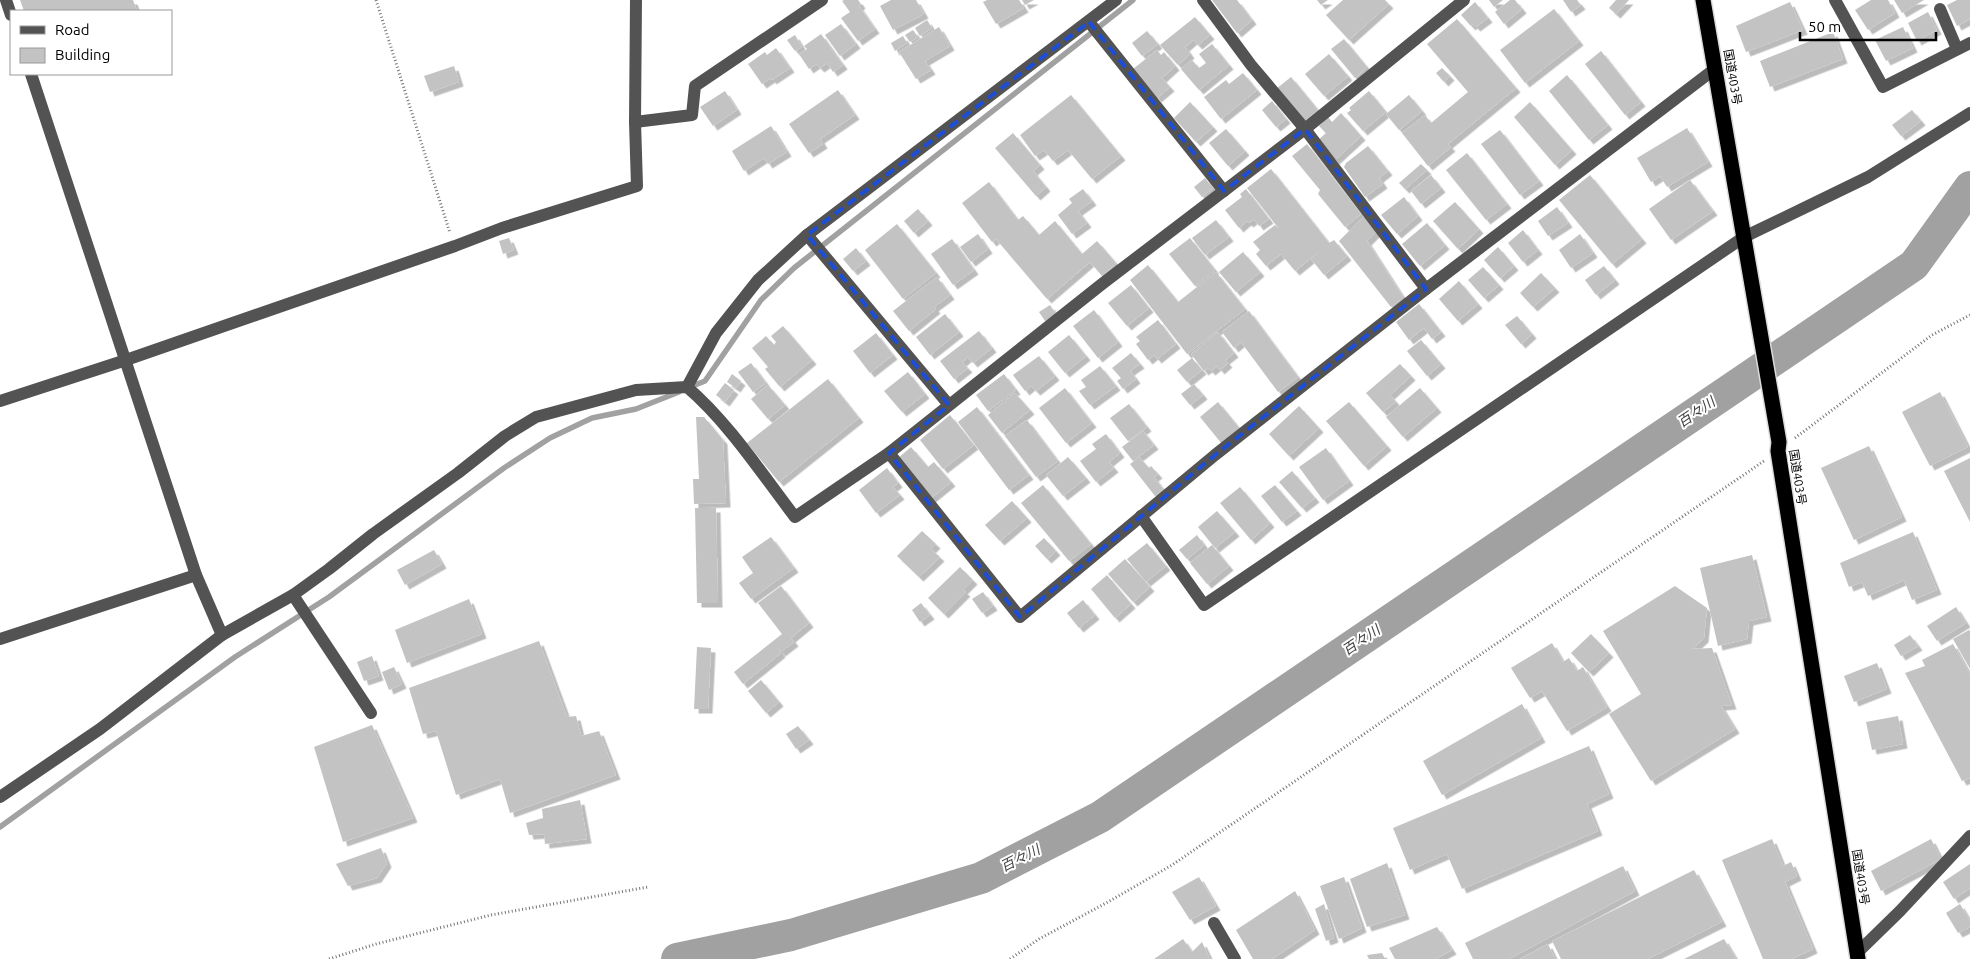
<svg xmlns="http://www.w3.org/2000/svg" width="1970" height="959" font-family="Ubuntu,'Noto Sans JP',sans-serif">
<style>
.lines{fill:none;stroke-linecap:round;stroke-linejoin:round}
.stream{stroke:#a1a1a1;stroke-width:5.5}
.river{stroke:#a1a1a1;stroke-width:32}
.building{fill:#c3c3c3;filter:url(#shadow)}
.highway-casing{stroke:#dbdbdb;stroke-width:18}
.path{stroke:#757575;stroke-width:3;stroke-dasharray:1 2.5;stroke-linecap:butt}
.minor{stroke:#535353;stroke-width:12}
.highway{stroke:#000;stroke-width:15}
.marked{fill:none;stroke:#1d4ed8;stroke-width:4;stroke-dasharray:10 6;stroke-linejoin:round}
.labels{text-anchor:middle;dominant-baseline:central;stroke-width:4;stroke-linejoin:round;paint-order:stroke}
.street-label{font-size:12px;fill:#000;stroke:#fff}
.water-label{font-size:14px;font-style:italic;fill:#424242;stroke:#fff}
</style>
<defs>
<filter id="shadow"><feDropShadow dx="4.5" dy="4.5" stdDeviation="0" flood-color="#0004"/></filter>
</defs>
<rect width="100%" height="100%" fill="#fff"/>
<g class="lines">
<g class="stream">
<path d="M690,387L705,381L761,300L794,268L1133,0"/>
<path d="M0,827L235,657L329,597L504,468L550,438L592,418L636,409L679,392"/>
</g>
<path class="river" d="M677,959L791,935L981,878L1100,817L1914,265L1970,187"/>
</g>
<g class="building">
<path d="M20,0H133L137,11H24Z"/>
<path d="M844,0H858L861,4L859,6L875,29L858,41L841,18L850,12L842,1Z"/>
<path d="M891,0H916L924,14L893,30L880,6Z"/>
<path d="M987,0H1019L1024,8L996,24L983,2Z"/>
<path d="M1022,0H1034L1025,5Z"/>
<path d="M1212,0H1237L1252,20L1237,33Z"/>
<path d="M1317,0H1328L1321,5Z"/>
<path d="M1343,0H1385L1389,4L1349,40L1326,15Z"/>
<path d="M1489,0H1503L1494,7Z"/>
<path d="M1510,0H1515L1522,9L1504,24L1495,12Z"/>
<path d="M1563,0H1577L1581,5L1571,12Z"/>
<path d="M1616,0H1629L1616,14L1609,8Z"/>
<path d="M1871,0H1888L1895,13L1868,30L1855,10Z"/>
<path d="M1894,0H1924L1902,13Z"/>
<path d="M1957,0H1970V19L1957,26L1947,5Z"/>
<path d="M1475,2L1488,18L1476,27L1473,24L1471,26L1461,15Z"/>
<path d="M1790,2L1803,30L1746,52L1736,26Z"/>
<path d="M1554,9L1579,41L1525,83L1500,50Z"/>
<path d="M1928,12L1937,30L1917,41L1908,23Z"/>
<path d="M1195,17L1210,35L1198,45L1193,40L1185,47L1190,54L1178,65L1160,45Z"/>
<path d="M1457,19L1516,88L1448,144L1451,147L1428,166L1402,133L1425,115L1431,123L1468,92L1427,44Z"/>
<path d="M927,20L932,28L920,36L915,28Z"/>
<path d="M841,24L856,44L840,56L825,35Z"/>
<path d="M939,27L950,46L925,61L931,70L916,79L899,52Z"/>
<path d="M1903,27L1913,48L1886,61L1875,40Z"/>
<path d="M913,30L918,37L910,42L905,35Z"/>
<path d="M1147,31L1158,44L1142,56L1132,43Z"/>
<path d="M1833,32L1843,59L1770,87L1760,61Z"/>
<path d="M821,34L843,65L833,72L827,63L820,68L816,64L809,69L799,54L807,49L804,46Z"/>
<path d="M795,35L802,47L795,51L787,40Z"/>
<path d="M903,36L907,43L895,51L891,43Z"/>
<path d="M1344,39L1367,67L1355,78L1331,49Z"/>
<path d="M1212,44L1229,65L1199,90L1181,69L1192,60L1199,68L1206,63L1199,54Z"/>
<path d="M776,48L790,68L772,80L771,78L762,84L748,64L765,52L767,55Z"/>
<path d="M1157,50L1161,55L1164,52L1175,66L1162,78L1170,87L1157,98L1133,69Z"/>
<path d="M1601,51L1641,102L1625,115L1585,64Z"/>
<path d="M1329,54L1348,76L1324,96L1305,74Z"/>
<path d="M454,66L459,82L430,92L424,76Z"/>
<path d="M1442,68L1450,76L1444,82L1436,73Z"/>
<path d="M1243,73L1257,90L1221,119L1204,97L1226,80L1229,84Z"/>
<path d="M1567,75L1608,125L1589,140L1549,91Z"/>
<path d="M1291,77L1318,110L1303,122L1276,89Z"/>
<path d="M838,90L855,115L820,139L823,144L809,153L789,124Z"/>
<path d="M725,91L737,110L713,126L700,107Z"/>
<path d="M1369,91L1386,112L1363,131L1347,113L1351,110L1349,108Z"/>
<path d="M1071,95L1121,156L1092,179L1068,150L1053,161L1044,150L1035,156L1020,135Z"/>
<path d="M1409,95L1422,111L1399,130L1386,114Z"/>
<path d="M1272,101L1286,119L1276,127L1262,110Z"/>
<path d="M1190,102L1213,127L1196,142L1174,118Z"/>
<path d="M1530,102L1572,150L1555,165L1514,117Z"/>
<path d="M1912,110L1921,121L1901,136L1892,125Z"/>
<path d="M1341,113L1361,136L1335,160L1317,141L1326,133L1319,126L1328,117L1332,122Z"/>
<path d="M771,126L787,152L768,164L764,158L744,171L732,151Z"/>
<path d="M1687,128L1708,162L1667,187L1660,176L1651,182L1637,158Z"/>
<path d="M1226,129L1245,151L1228,166L1209,143Z"/>
<path d="M1500,130L1539,181L1520,195L1481,144Z"/>
<path d="M1013,133L1040,165L1033,171L1046,187L1036,196L995,148Z"/>
<path d="M1307,144L1361,214L1345,227L1318,194L1320,190L1292,156Z"/>
<path d="M1368,146L1388,171L1379,178L1383,184L1365,197L1344,167L1346,163Z"/>
<path d="M1467,153L1507,204L1486,220L1446,170Z"/>
<path d="M1421,164L1427,170L1405,189L1399,183Z"/>
<path d="M1271,169L1329,243L1334,240L1347,256L1324,275L1311,259L1321,250L1295,271L1281,254L1266,266L1256,254L1260,250L1253,242L1275,225L1279,229L1247,188Z"/>
<path d="M1431,175L1441,188L1421,204L1411,191Z"/>
<path d="M1590,175L1642,239L1612,264L1559,200Z"/>
<path d="M1205,178L1213,188L1202,197L1194,187Z"/>
<path d="M1690,180L1713,211L1671,240L1649,209Z"/>
<path d="M989,182L1018,220L1023,216L1039,235L1055,221L1082,254L1097,241L1116,263L1102,276L1090,262L1047,299L996,239L992,242L962,203Z"/>
<path d="M1083,189L1092,201L1078,211L1087,223L1072,234L1058,215L1072,203L1069,199Z"/>
<path d="M1246,189L1269,219L1259,226L1254,219L1249,223L1247,221L1239,228L1225,210L1242,197L1240,194Z"/>
<path d="M1404,197L1418,216L1397,234L1381,215Z"/>
<path d="M1455,202L1479,229L1458,249L1433,221Z"/>
<path d="M1557,207L1568,223L1548,236L1538,221Z"/>
<path d="M918,209L928,221L914,233L904,221Z"/>
<path d="M1364,216L1377,231L1367,241L1403,297L1391,307L1339,241Z"/>
<path d="M1216,220L1229,237L1205,255L1192,238Z"/>
<path d="M1427,223L1445,245L1420,266L1402,244Z"/>
<path d="M897,224L936,273L903,299L865,250Z"/>
<path d="M1523,230L1538,250L1523,262L1508,243Z"/>
<path d="M978,234L988,249L971,262L960,247Z"/>
<path d="M1580,234L1593,253L1571,268L1559,250Z"/>
<path d="M509,238L514,250L503,254L499,241Z"/>
<path d="M1190,238L1215,270L1195,286L1169,254Z"/>
<path d="M952,239L974,270L953,285L931,254Z"/>
<path d="M1498,247L1514,266L1500,278L1484,260Z"/>
<path d="M856,248L866,261L853,271L843,259Z"/>
<path d="M1243,252L1260,272L1236,292L1219,272Z"/>
<path d="M1148,265L1178,302L1216,272L1245,309L1187,354L1130,280Z"/>
<path d="M1604,266L1615,280L1596,295L1585,280Z"/>
<path d="M1483,267L1499,285L1484,298L1468,280Z"/>
<path d="M1541,273L1555,288L1533,307L1520,293Z"/>
<path d="M937,277L950,295L934,307L936,309L909,331L893,311Z"/>
<path d="M1459,281L1478,304L1458,321L1439,299Z"/>
<path d="M1131,285L1149,308L1127,326L1108,303Z"/>
<path d="M1419,304L1441,332L1432,339L1424,328L1409,340L1396,322Z"/>
<path d="M1050,305L1056,314L1045,321L1039,312Z"/>
<path d="M1094,310L1118,342L1098,358L1073,326Z"/>
<path d="M1249,311L1298,377L1278,392L1241,342L1234,348L1222,332Z"/>
<path d="M945,314L959,332L930,355L916,337Z"/>
<path d="M1517,316L1532,334L1521,344L1505,325Z"/>
<path d="M1158,320L1176,344L1157,359L1154,355L1148,360L1136,344L1140,341L1136,337Z"/>
<path d="M783,326L812,360L780,387L765,369L768,367L752,348L766,336L774,345L776,342L771,336Z"/>
<path d="M979,331L992,348L973,363L968,357L962,362L968,368L954,379L940,361Z"/>
<path d="M1218,332L1234,353L1225,360L1228,363L1220,370L1217,366L1211,371L1208,368L1204,371L1191,354Z"/>
<path d="M876,333L893,355L870,373L853,351Z"/>
<path d="M1069,335L1086,356L1065,373L1048,352Z"/>
<path d="M1421,340L1441,364L1427,376L1407,351Z"/>
<path d="M1131,353L1140,364L1130,371L1136,379L1123,389L1117,381L1121,378L1112,368Z"/>
<path d="M1039,356L1055,376L1036,391L1031,386L1025,391L1013,375Z"/>
<path d="M1192,358L1202,370L1187,382L1177,370Z"/>
<path d="M751,363L766,383L753,392L738,372Z"/>
<path d="M1400,364L1411,376L1390,395L1396,402L1383,412L1366,393Z"/>
<path d="M1100,366L1116,386L1090,405L1079,391L1086,387L1081,380Z"/>
<path d="M908,372L925,394L902,412L884,391Z"/>
<path d="M732,374L741,381L736,388L727,382Z"/>
<path d="M1004,374L1016,390L988,411L976,395Z"/>
<path d="M828,379L859,418L779,482L747,443Z"/>
<path d="M725,383L734,390L725,402L716,395Z"/>
<path d="M1194,384L1203,395L1190,405L1181,394Z"/>
<path d="M768,385L785,405L768,419L751,399Z"/>
<path d="M1065,388L1092,423L1066,443L1039,408Z"/>
<path d="M1420,388L1437,408L1403,437L1386,417Z"/>
<path d="M1940,392L1968,447L1930,466L1902,412Z"/>
<path d="M1015,393L1030,410L1002,433L988,415Z"/>
<path d="M1218,402L1240,429L1222,444L1200,417Z"/>
<path d="M1349,402L1387,446L1364,466L1326,421Z"/>
<path d="M1129,404L1147,427L1128,441L1110,418Z"/>
<path d="M1299,406L1319,428L1289,456L1269,434Z"/>
<path d="M977,407L1029,475L1009,490L958,422Z"/>
<path d="M950,415L974,445L943,469L920,440Z"/>
<path d="M696,417H704L723,440L726,503L694,504L693,479H699Z"/>
<path d="M1027,420L1058,461L1036,477L1005,436Z"/>
<path d="M1143,431L1154,445L1133,461L1122,447Z"/>
<path d="M1106,434L1120,453L1109,462L1114,468L1096,482L1080,461L1096,449L1092,444Z"/>
<path d="M1869,446L1902,517L1854,540L1821,468Z"/>
<path d="M911,447L928,467L934,462L951,482L930,499L897,459Z"/>
<path d="M1326,448L1349,481L1323,500L1299,467Z"/>
<path d="M1068,457L1086,478L1063,496L1046,475Z"/>
<path d="M1139,457L1149,468L1151,466L1158,474L1154,477L1163,489L1155,496L1130,464Z"/>
<path d="M1970,458V522L1944,471Z"/>
<path d="M887,468L898,483L893,487L900,495L876,513L859,490Z"/>
<path d="M1292,471L1315,498L1302,508L1279,482Z"/>
<path d="M1043,485L1091,544L1069,561L1021,503Z"/>
<path d="M1275,485L1297,511L1282,522L1261,496Z"/>
<path d="M1240,487L1270,523L1251,540L1220,503Z"/>
<path d="M1012,501L1027,518L1000,541L985,525Z"/>
<path d="M695,508H716L718,603H697Z"/>
<path d="M1217,511L1235,532L1215,548L1198,527Z"/>
<path d="M922,531L936,544L931,549L940,557L919,577L897,556Z"/>
<path d="M1913,532L1937,590L1912,600L1904,580L1868,596L1862,582L1849,587L1840,563Z"/>
<path d="M1197,535L1204,545L1187,559L1179,550Z"/>
<path d="M771,537L794,568L751,599L739,583L753,573L742,557Z"/>
<path d="M1044,538L1056,551L1047,559L1035,546Z"/>
<path d="M1147,543L1166,566L1146,582L1127,559Z"/>
<path d="M1212,545L1229,566L1207,584L1190,563Z"/>
<path d="M434,550L442,564L405,585L397,570Z"/>
<path d="M1752,555L1767,617L1749,621L1747,639L1718,646L1700,568Z"/>
<path d="M1125,559L1150,587L1133,602L1108,574Z"/>
<path d="M960,567L973,580L963,590L966,592L944,614L928,598Z"/>
<path d="M1107,575L1131,604L1115,618L1091,589Z"/>
<path d="M781,586L809,623L791,638L794,642L781,652L777,647L781,653L743,684L734,672L782,634L758,603Z"/>
<path d="M1675,586L1707,608L1704,638L1692,649L1712,648L1732,705L1721,706L1735,729L1651,781L1609,714L1641,694L1603,631Z"/>
<path d="M983,592L993,606L982,613L972,599Z"/>
<path d="M469,599L482,634L407,663L395,630Z"/>
<path d="M1083,600L1095,615L1079,628L1067,613Z"/>
<path d="M921,603L930,615L920,622L912,610Z"/>
<path d="M1956,607L1966,623L1937,641L1927,626Z"/>
<path d="M1969,630L1970,631V669L1953,639Z"/>
<path d="M1591,634L1609,653L1589,672L1571,653Z"/>
<path d="M1910,635L1918,646L1901,656L1894,645Z"/>
<path d="M539,641L567,717L576,716L581,736L599,731L616,775L510,813L500,779L456,795L436,731L423,734L409,688Z"/>
<path d="M1552,643L1563,662L1569,658L1577,671L1583,667L1607,707L1567,731L1542,691L1530,698L1511,668Z"/>
<path d="M1953,644L1970,675V778L1962,781L1905,673L1925,666L1922,660Z"/>
<path d="M697,647L711,648L708,709H694Z"/>
<path d="M372,656L379,676L364,681L357,662Z"/>
<path d="M1877,663L1887,689L1854,702L1844,676Z"/>
<path d="M394,667L402,684L389,690L382,672Z"/>
<path d="M761,680L779,702L766,713L748,691Z"/>
<path d="M1522,704L1541,738L1442,795L1423,761Z"/>
<path d="M1898,716L1903,744L1872,750L1866,722Z"/>
<path d="M372,725L413,818L343,842L314,747Z"/>
<path d="M798,726L809,740L796,749L786,734Z"/>
<path d="M1589,746L1609,794L1587,804L1598,831L1462,889L1447,854L1410,870L1393,828Z"/>
<path d="M580,800L587,839L545,844L544,834L529,835L526,823L543,818L542,809Z"/>
<path d="M1772,839L1783,866L1791,862L1797,876L1785,882L1813,949L1791,959H1763L1722,860Z"/>
<path d="M1931,839L1941,859L1881,891L1871,871Z"/>
<path d="M381,848L387,863L377,878L348,886L336,864Z"/>
<path d="M1387,863L1405,915L1367,927L1350,879Z"/>
<path d="M1970,864V888L1954,899L1943,882Z"/>
<path d="M1623,866L1635,891L1509,959H1473L1465,943Z"/>
<path d="M1694,870L1722,922L1648,959H1561L1552,941Z"/>
<path d="M1199,877L1216,906L1190,920L1172,892Z"/>
<path d="M1344,877L1362,928L1339,939L1320,886Z"/>
<path d="M1295,891L1315,930L1272,959H1253L1236,930Z"/>
<path d="M1324,904L1334,938L1326,941L1315,909Z"/>
<path d="M1960,904L1970,921V927L1958,933L1946,913Z"/>
<path d="M1437,927L1452,950L1435,959H1395L1389,948Z"/>
<path d="M1183,939L1192,952L1202,942L1210,959H1154Z"/>
<path d="M1724,939L1736,959H1684Z"/>
<path d="M1548,944L1555,959H1520Z"/>
<path d="M1382,953L1385,959H1369L1367,955Z"/>
</g>
<g class="lines">
<defs>
<path id="highway" d="M1703,0L1779,442L1778,451L1858,959"/>
</defs>
<use href="#highway" class="highway-casing"/>
<g class="path">
<path d="M376,0L450,233"/>
<path d="M1795,438L1932,335L1970,315"/>
<path d="M329,959L376,944L491,915L648,887"/>
<path d="M1010,959L1039,939L1108,902L1172,865L1764,461"/>
</g>
<g class="minor">
<path d="M6,0L11,15"/>
<path d="M1203,0L1251,65L1305,129L1426,289"/>
<path d="M1835,0L1883,87L1970,43"/>
<path d="M1940,9L1957,49"/>
<path d="M1089,22L1224,191"/>
<path d="M31,74L196,575L222,635"/>
<path d="M635,122L692,115L695,86L822,0"/>
<path d="M807,235L949,405"/>
<path d="M687,387L716,333L758,280L807,235L1116,0"/>
<path d="M0,401L126,360L455,246L502,228L637,186L635,122L636,0"/>
<path d="M889,453L1020,617L1215,455L1426,289L1716,68"/>
<path d="M1141,516L1204,605L1744,237L1868,177L1970,113"/>
<path d="M293,595L371,713"/>
<path d="M0,639L196,575"/>
<path d="M0,797L100,729L222,635L293,595L329,569L373,534L458,473L505,436L536,417L636,390L687,387C728,422 762,474 795,517L889,453L1102,284L1305,129L1464,0"/>
<path d="M1214,923L1235,959"/>
<path d="M1857,953L1900,911L1970,836"/>
</g>
<use href="#highway" class="highway"/>
</g>
<path class="marked" d="M1089,22L1224,191L1305,129L1426,289L1215,455L1020,617L889,453L949,405L807,235Z"/>
<g class="labels">
<g class="street-label">
<text transform="translate(1733 77) rotate(80)">国道403号</text>
<text transform="translate(1798 477) rotate(81)">国道403号</text>
<text transform="translate(1861 877) rotate(81)">国道403号</text>
</g>
<g class="water-label">
<text transform="translate(1696 412) rotate(-34)">百々川</text>
<text transform="translate(1361 640) rotate(-34)">百々川</text>
<text transform="translate(1020 858) rotate(-27)">百々川</text>
</g>
</g>
<rect x="10" y="10" width="162" height="65" fill="#ffffff" stroke="#999999"/>
<rect x="20" y="26" width="25" height="8" fill="#535353" stroke="#999999"/>
<text x="55" y="35" font-size="15" fill="#000000">Road</text>
<rect x="20" y="48" width="25" height="15" fill="#c3c3c3" stroke="#999999"/>
<text x="55" y="60" font-size="15" fill="#000000">Building</text>
<path d="M1800 32v8h136v-8" fill="none" stroke="#000000" stroke-width="2.5"/>
<text x="1808" y="32" font-size="15" fill="#000000" stroke="#ffffff" stroke-width="4" paint-order="stroke">50 m</text>
</svg>
